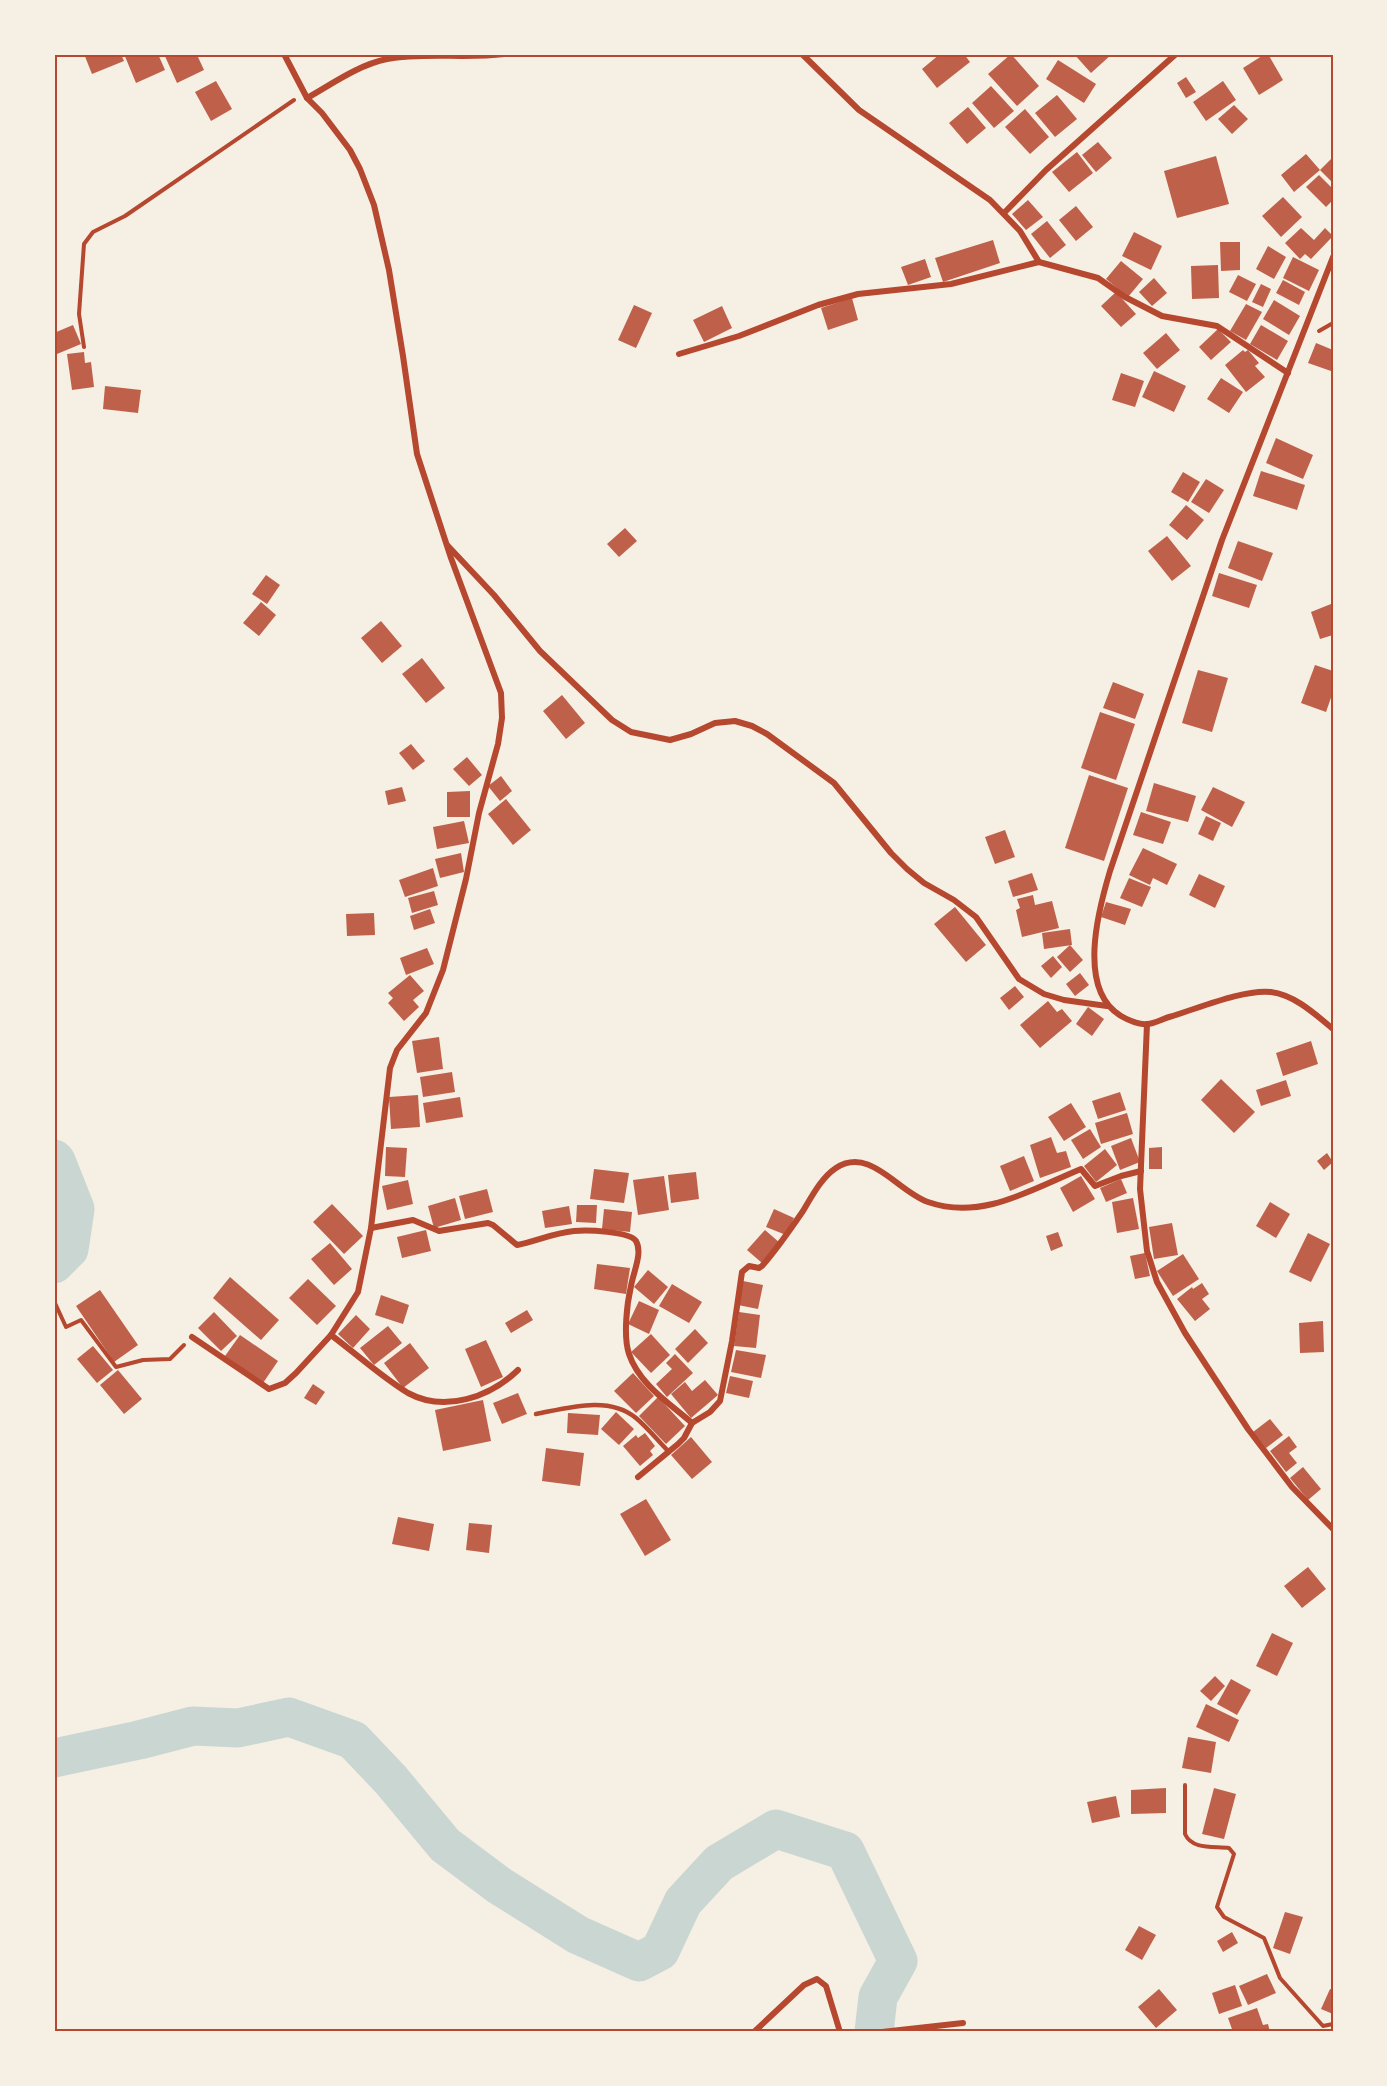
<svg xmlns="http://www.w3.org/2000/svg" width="1387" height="2086" font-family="Mulish,sans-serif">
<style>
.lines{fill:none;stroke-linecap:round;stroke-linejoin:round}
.river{stroke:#c9d6d2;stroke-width:39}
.building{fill:#bf614a}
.path{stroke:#b5482f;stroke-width:4}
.service{stroke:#b5482f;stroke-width:4.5}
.minor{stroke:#b5482f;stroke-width:6}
.neatline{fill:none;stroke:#b5482f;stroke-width:2}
</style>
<rect width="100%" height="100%" fill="#f6efe4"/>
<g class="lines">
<g class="river">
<path d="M54,1159L56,1161L75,1209L69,1249L54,1264"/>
<path d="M54,1758L139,1740L193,1726L238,1728L289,1717L353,1740L391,1780L445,1845L500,1886L578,1935L639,1962L660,1951L683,1902L719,1863L776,1829L845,1851L898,1961L878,1997L874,2032"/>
</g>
</g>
<g class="building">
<path d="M84,54H121L124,61L92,74Z"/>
<path d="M124,54H146L147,56L158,54L165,70L136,83Z"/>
<path d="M164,54H204L198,57L204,70L177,83Z"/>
<path d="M940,54H964L970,62L937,88L922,69Z"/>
<path d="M1011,54L1039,86L1017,106L988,74Z"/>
<path d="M1074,54H1112L1091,73Z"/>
<path d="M1265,54H1268L1283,80L1259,95L1243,68Z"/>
<path d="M1058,60L1096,84L1084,103L1046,79Z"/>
<path d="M1186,77L1196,92L1186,98L1177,83Z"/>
<path d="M216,81L232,109L211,121L195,92Z"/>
<path d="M1223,81L1236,100L1206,121L1193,102Z"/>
<path d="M991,86L1014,111L994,128L972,103Z"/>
<path d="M1057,95L1077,119L1055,137L1035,113Z"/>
<path d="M1234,105L1248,119L1232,134L1218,119Z"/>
<path d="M968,107L986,128L967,144L949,123Z"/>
<path d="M1025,109L1049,137L1030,154L1005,127Z"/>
<path d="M1098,142L1112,158L1096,172L1082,155Z"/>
<path d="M1077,152L1093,173L1069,192L1052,172Z"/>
<path d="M1306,154L1320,170L1333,157V183L1320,170L1294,192L1281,175Z"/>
<path d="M1216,156L1229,204L1177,218L1164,171Z"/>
<path d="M1319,175L1333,189V200L1326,207L1306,187Z"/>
<path d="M1283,197L1302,217L1281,237L1262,216Z"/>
<path d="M1028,200L1043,217L1026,230L1012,214Z"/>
<path d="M1076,206L1093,227L1076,241L1059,220Z"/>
<path d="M1047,221L1066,245L1050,258L1031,234Z"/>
<path d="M1301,228L1314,240L1325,228L1333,236L1311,259L1305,254L1300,259L1285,243Z"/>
<path d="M1134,232L1162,246L1151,270L1122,256Z"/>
<path d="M993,240L1000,263L943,282L935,258Z"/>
<path d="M1220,242H1240V270L1221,271Z"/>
<path d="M1268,246L1286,257L1274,279L1256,269Z"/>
<path d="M1293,257L1319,270L1309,291L1283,278Z"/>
<path d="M925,259L931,277L908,285L901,267Z"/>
<path d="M1121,261L1143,279L1128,297L1106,279Z"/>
<path d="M1218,265L1219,298L1192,299L1191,266Z"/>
<path d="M1238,275L1256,284L1247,301L1229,292Z"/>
<path d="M1154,278L1167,293L1152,306L1139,292Z"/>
<path d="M1283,280L1305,292L1299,305L1276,293Z"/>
<path d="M1261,284L1271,289L1263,307L1252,302Z"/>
<path d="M1116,292L1136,314L1121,327L1101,306Z"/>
<path d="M852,298L858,320L828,330L821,308Z"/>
<path d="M1274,300L1300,316L1289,335L1263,319Z"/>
<path d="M1246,304L1262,312L1246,340L1230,331Z"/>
<path d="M634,305L652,313L636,348L618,340Z"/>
<path d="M722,306L732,328L704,342L693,320Z"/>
<path d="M73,325L81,344L57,354L54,348V333Z"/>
<path d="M1261,325L1288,341L1277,360L1250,344Z"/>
<path d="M1218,329L1231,342L1211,360L1199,347Z"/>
<path d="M1166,333L1180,350L1157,369L1143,353Z"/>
<path d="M1316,343L1333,350V365L1331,371L1308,363Z"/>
<path d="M1243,350L1245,352L1248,350L1259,363L1255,366L1265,377L1246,392L1225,365Z"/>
<path d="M84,352L85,363L91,362L94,387L72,390L67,354Z"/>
<path d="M1154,371L1186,386L1174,412L1142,397Z"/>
<path d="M1121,373L1144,381L1135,407L1112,400Z"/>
<path d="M1221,378L1243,392L1229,413L1207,399Z"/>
<path d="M105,386L141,390L138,413L103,409Z"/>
<path d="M1276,438L1313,455L1303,479L1266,463Z"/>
<path d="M1261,471L1305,485L1297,510L1253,496Z"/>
<path d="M1183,472L1200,482L1188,502L1171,492Z"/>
<path d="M1206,479L1224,490L1209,513L1191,502Z"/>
<path d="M1186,505L1204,520L1187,540L1169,525Z"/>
<path d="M625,528L637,541L619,557L607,544Z"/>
<path d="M1167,536L1191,566L1172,581L1148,551Z"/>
<path d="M1238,541L1273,553L1262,581L1228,568Z"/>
<path d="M1219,573L1257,585L1249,608L1212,596Z"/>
<path d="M266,575L280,585L267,604L252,594Z"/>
<path d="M261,602L276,615L259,636L243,623Z"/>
<path d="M1331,604L1333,610V635L1320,639L1311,612Z"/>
<path d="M381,621L402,646L382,663L361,638Z"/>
<path d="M422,658L445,688L426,703L402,674Z"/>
<path d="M1315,665L1333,671V692L1326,712L1301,703Z"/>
<path d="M1198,670L1228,678L1212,732L1182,723Z"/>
<path d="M1113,682L1144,694L1135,719L1103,708Z"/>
<path d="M562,695L585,723L566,739L543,711Z"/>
<path d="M1100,712L1135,724L1116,780L1081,768Z"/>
<path d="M411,744L425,761L413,770L399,753Z"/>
<path d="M467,757L482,775L469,786L453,769Z"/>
<path d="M1089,775L1128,788L1104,861L1065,848Z"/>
<path d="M501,776L512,791L500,801L488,786Z"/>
<path d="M1154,783L1196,796L1188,822L1146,811Z"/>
<path d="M402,787L406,801L388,805L385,791Z"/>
<path d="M1213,787L1245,802L1232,827L1201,810Z"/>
<path d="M470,791V817H447V792Z"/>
<path d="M506,799L531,830L513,845L488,814Z"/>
<path d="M1141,812L1171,822L1163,844L1133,835Z"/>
<path d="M1206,816L1221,823L1213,841L1198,834Z"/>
<path d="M464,821L469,843L437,849L433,827Z"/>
<path d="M1005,830L1015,857L995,864L985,837Z"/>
<path d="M1143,848L1177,864L1167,885L1153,878L1150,885L1129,875Z"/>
<path d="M461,853L464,872L440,878L435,859Z"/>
<path d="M433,868L438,886L405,897L399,880Z"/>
<path d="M1032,873L1038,890L1013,897L1008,881Z"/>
<path d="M1199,874L1225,886L1215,908L1189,895Z"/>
<path d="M1129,878L1151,887L1142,907L1120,898Z"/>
<path d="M434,891L438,905L412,913L408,898Z"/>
<path d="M1033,895L1035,905L1052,901L1059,928L1022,937L1016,910L1020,908L1017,899Z"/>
<path d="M1106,902L1131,909L1125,925L1101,917Z"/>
<path d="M955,907L986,945L966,962L934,924Z"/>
<path d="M430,909L435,923L414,930L410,916Z"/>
<path d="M374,913L375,935L347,936L346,914Z"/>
<path d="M1070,929L1072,945L1044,949L1042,933Z"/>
<path d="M1070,945L1083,960L1070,972L1057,957Z"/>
<path d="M427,948L434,964L406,975L400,958Z"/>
<path d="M1053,956L1062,967L1051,978L1041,966Z"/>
<path d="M1080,973L1089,985L1075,996L1066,984Z"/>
<path d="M410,975L424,991L413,1000L419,1007L404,1021L388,1003L393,998L388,993Z"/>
<path d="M1015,986L1024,997L1009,1010L1000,998Z"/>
<path d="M1048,1001L1057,1012L1062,1009L1072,1021L1040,1048L1020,1025Z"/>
<path d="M1088,1007L1104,1019L1092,1036L1076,1024Z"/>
<path d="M439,1037L443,1069L417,1073L412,1041Z"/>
<path d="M1311,1041L1318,1064L1283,1076L1276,1053Z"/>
<path d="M452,1072L455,1092L423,1097L420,1077Z"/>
<path d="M1221,1079L1255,1112L1234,1133L1201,1100Z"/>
<path d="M1286,1080L1291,1096L1261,1106L1256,1090Z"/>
<path d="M1120,1092L1126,1110L1098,1119L1092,1101Z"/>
<path d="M418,1095L420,1127L391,1129L389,1097Z"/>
<path d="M460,1097L463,1117L426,1123L423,1103Z"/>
<path d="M1071,1103L1086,1127L1064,1141L1048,1117Z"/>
<path d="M1127,1113L1133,1134L1101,1144L1095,1123Z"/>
<path d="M1090,1129L1101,1147L1083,1159L1071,1140Z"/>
<path d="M1051,1137L1057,1153L1066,1151L1071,1167L1040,1178L1030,1145Z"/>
<path d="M1131,1138L1140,1162L1120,1170L1111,1146Z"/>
<path d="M386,1147L407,1148L405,1177L385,1176Z"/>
<path d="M1162,1147V1169H1149V1148Z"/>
<path d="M1105,1149L1117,1165L1096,1182L1084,1166Z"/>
<path d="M1327,1153L1333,1162L1324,1170L1317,1161Z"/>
<path d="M1024,1156L1034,1181L1010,1191L1000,1166Z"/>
<path d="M594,1169L629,1173L624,1203L590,1199Z"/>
<path d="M696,1172L699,1199L671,1203L668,1175Z"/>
<path d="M664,1176L669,1210L638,1215L633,1180Z"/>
<path d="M1081,1176L1095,1199L1073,1212L1060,1188Z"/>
<path d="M1121,1179L1127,1193L1106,1202L1100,1188Z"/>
<path d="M408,1180L413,1204L387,1210L382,1186Z"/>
<path d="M487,1189L493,1212L465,1219L459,1196Z"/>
<path d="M455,1198L461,1220L434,1228L428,1206Z"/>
<path d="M1133,1198L1139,1229L1117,1233L1112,1202Z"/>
<path d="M1270,1202L1290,1214L1276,1238L1256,1226Z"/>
<path d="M332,1204L363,1236L344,1254L313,1222Z"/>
<path d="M577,1205H597L596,1223L576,1222Z"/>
<path d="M569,1206L572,1224L545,1228L542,1211Z"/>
<path d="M604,1209L632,1212L630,1232L602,1229Z"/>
<path d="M774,1209L794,1218L786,1235L766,1227Z"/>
<path d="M1172,1223L1178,1255L1154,1259L1149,1227Z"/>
<path d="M426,1230L431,1251L402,1258L397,1237Z"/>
<path d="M765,1230L780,1243L762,1263L747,1250Z"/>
<path d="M1058,1232L1063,1246L1051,1251L1046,1236Z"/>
<path d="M1308,1233L1330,1244L1311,1282L1289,1272Z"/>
<path d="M330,1243L352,1269L334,1285L311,1259Z"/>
<path d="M1145,1253L1150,1276L1135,1279L1130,1256Z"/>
<path d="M1183,1254L1199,1279L1173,1296L1157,1271Z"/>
<path d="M597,1264L630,1268L626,1294L594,1289Z"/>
<path d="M648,1270L668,1287L654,1304L634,1287Z"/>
<path d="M230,1277L279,1320L261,1340L213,1298Z"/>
<path d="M308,1279L336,1306L317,1325L289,1298Z"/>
<path d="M743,1281L763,1285L758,1309L738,1305Z"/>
<path d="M1202,1283L1209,1294L1202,1299L1210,1309L1195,1321L1177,1299L1192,1287L1193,1289Z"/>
<path d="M672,1284L702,1302L689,1323L659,1306Z"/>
<path d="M100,1290L138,1345L114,1362L76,1306Z"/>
<path d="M381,1295L409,1305L403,1324L375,1315Z"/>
<path d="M639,1301L659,1310L649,1334L628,1324Z"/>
<path d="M527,1310L533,1320L511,1333L505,1323Z"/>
<path d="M214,1312L237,1336L221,1351L198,1328Z"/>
<path d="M739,1312L760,1315L756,1348L734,1346Z"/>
<path d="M356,1315L370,1329L353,1348L338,1334Z"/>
<path d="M1323,1321L1324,1352L1300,1353L1299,1323Z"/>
<path d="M388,1326L402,1343L374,1365L360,1348Z"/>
<path d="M695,1329L708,1343L688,1363L675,1349Z"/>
<path d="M651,1334L670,1355L651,1373L631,1352Z"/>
<path d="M240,1335L278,1361L263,1383L225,1356Z"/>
<path d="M486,1340L503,1377L481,1387L465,1349Z"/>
<path d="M410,1343L429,1368L403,1388L384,1363Z"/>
<path d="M93,1346L113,1370L97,1383L77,1359Z"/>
<path d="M736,1350L766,1355L761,1378L731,1372Z"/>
<path d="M675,1354L693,1373L667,1397L656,1384L672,1369L666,1363Z"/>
<path d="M118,1370L142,1399L124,1414L100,1385Z"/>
<path d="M633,1373L654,1396L636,1413L614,1391Z"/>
<path d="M730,1376L753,1381L749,1398L726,1393Z"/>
<path d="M705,1380L718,1395L691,1418L671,1394L685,1382L692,1391Z"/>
<path d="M313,1384L325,1392L316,1405L304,1398Z"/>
<path d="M518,1393L527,1414L502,1424L493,1403Z"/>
<path d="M658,1397L685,1426L666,1444L639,1416Z"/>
<path d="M483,1400L491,1441L443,1451L435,1410Z"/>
<path d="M616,1412L634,1429L619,1445L601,1429Z"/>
<path d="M568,1413L600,1415L598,1435L567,1433Z"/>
<path d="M1270,1419L1283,1435L1266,1448L1253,1432Z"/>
<path d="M645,1433L655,1446L650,1451L653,1455L640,1466L623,1446L636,1435L638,1438Z"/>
<path d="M1289,1436L1297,1447L1289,1453L1297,1463L1286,1472L1270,1451Z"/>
<path d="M691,1437L712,1462L692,1479L671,1455Z"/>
<path d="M546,1448L584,1453L580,1486L542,1481Z"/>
<path d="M1303,1467L1321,1489L1308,1500L1290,1478Z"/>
<path d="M646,1499L671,1540L645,1556L620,1514Z"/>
<path d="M398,1517L434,1524L429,1551L392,1544Z"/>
<path d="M469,1523L492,1525L489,1553L466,1550Z"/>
<path d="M1308,1567L1326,1589L1302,1608L1284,1586Z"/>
<path d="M1272,1633L1293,1643L1277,1676L1256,1666Z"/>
<path d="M1215,1676L1225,1686L1211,1701L1200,1691Z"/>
<path d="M1231,1679L1251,1690L1237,1715L1217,1704Z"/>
<path d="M1206,1704L1239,1720L1229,1742L1196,1727Z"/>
<path d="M1188,1737L1216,1742L1211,1773L1182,1768Z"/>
<path d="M1166,1788V1813L1131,1814V1790Z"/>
<path d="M1214,1788L1236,1794L1224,1839L1202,1834Z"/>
<path d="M1116,1796L1120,1817L1092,1823L1087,1802Z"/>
<path d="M1285,1912L1303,1917L1290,1954L1273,1948Z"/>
<path d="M1139,1926L1156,1935L1142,1960L1125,1950Z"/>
<path d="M1232,1932L1238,1943L1223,1952L1217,1941Z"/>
<path d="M1267,1974L1276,1993L1248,2005L1239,1986Z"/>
<path d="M1235,1985L1242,2006L1219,2014L1212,1993Z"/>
<path d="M1159,1989L1177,2010L1156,2028L1138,2007Z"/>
<path d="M1330,1989L1333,1990V2014L1321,2009Z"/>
<path d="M1257,2008L1263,2025L1268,2024L1270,2032H1233L1228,2018Z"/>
</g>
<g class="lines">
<g class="path">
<path d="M1319,331L1333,323"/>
<path d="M84,347L79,314L84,244L93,232L125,216L294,100"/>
<path d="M54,1301L66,1327L81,1320L116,1367L143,1360L170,1359L184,1345"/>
<path d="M1185,1785V1834C1192,1850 1214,1846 1229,1848L1234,1854L1217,1907L1224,1917L1264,1938L1280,1978L1323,2026L1333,2024"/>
</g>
<path class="service" d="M536,1414C567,1408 609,1395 636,1418C648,1428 658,1441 669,1452"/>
<g class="minor">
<path d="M802,54L859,110L990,200L1020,231L1039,262L1098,278L1125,297L1162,316L1217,326L1288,373"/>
<path d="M307,98C332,84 358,65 387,59C425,52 465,59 504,54"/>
<path d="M1004,213L1046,170L1176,54"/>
<path d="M1333,257L1222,540L1110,871C1098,911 1077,990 1121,1016C1128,1020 1139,1025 1147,1024C1154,1024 1162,1019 1169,1017C1197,1009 1243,989 1271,992C1295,995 1316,1015 1333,1029"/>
<path d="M679,354L739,336L818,305L858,294L951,284L1039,262"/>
<path d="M448,546L494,595L540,651L612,720L631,732L670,740L691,734L715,723L735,721L752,726L767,734L834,783L891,853L907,869L924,883L954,900L976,917L1019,979L1044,994L1064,1000L1107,1006"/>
<path d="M1147,1024L1140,1189L1147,1251L1157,1282L1185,1333L1248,1429L1292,1487L1333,1529"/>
<path d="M371,1228L413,1220L439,1231L488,1223L493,1225L517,1245C536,1241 554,1233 574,1231C587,1230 629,1231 636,1241C643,1253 633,1273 631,1286C627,1303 623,1336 629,1354C639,1384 669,1403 692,1423"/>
<path d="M331,1335C355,1353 383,1378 408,1393C445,1413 490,1397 518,1370"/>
<path d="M192,1337L269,1389L285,1383L296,1373L331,1335L358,1292L371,1228L390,1068L397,1050L426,1013L443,970L466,879L479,813L498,744L502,718L501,693L451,558L417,454L403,356L389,270L374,205L360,169L350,150L322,113L307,98L284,54"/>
<path d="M638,1477L678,1444L684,1438L692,1423L710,1412L720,1401L732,1341L742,1272L749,1266L759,1268L762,1266C777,1249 790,1230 803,1211C812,1196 821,1178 836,1168C870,1146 897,1191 928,1202C982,1221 1032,1189 1081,1169L1095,1186L1121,1176L1141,1171"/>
<path d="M754,2032L804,1985L817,1979L826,1986L840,2032"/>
<path d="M882,2032L963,2023"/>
</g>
</g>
<rect width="1387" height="2086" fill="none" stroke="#f6efe4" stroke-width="111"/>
<rect x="56" y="56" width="1276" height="1974" class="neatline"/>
</svg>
